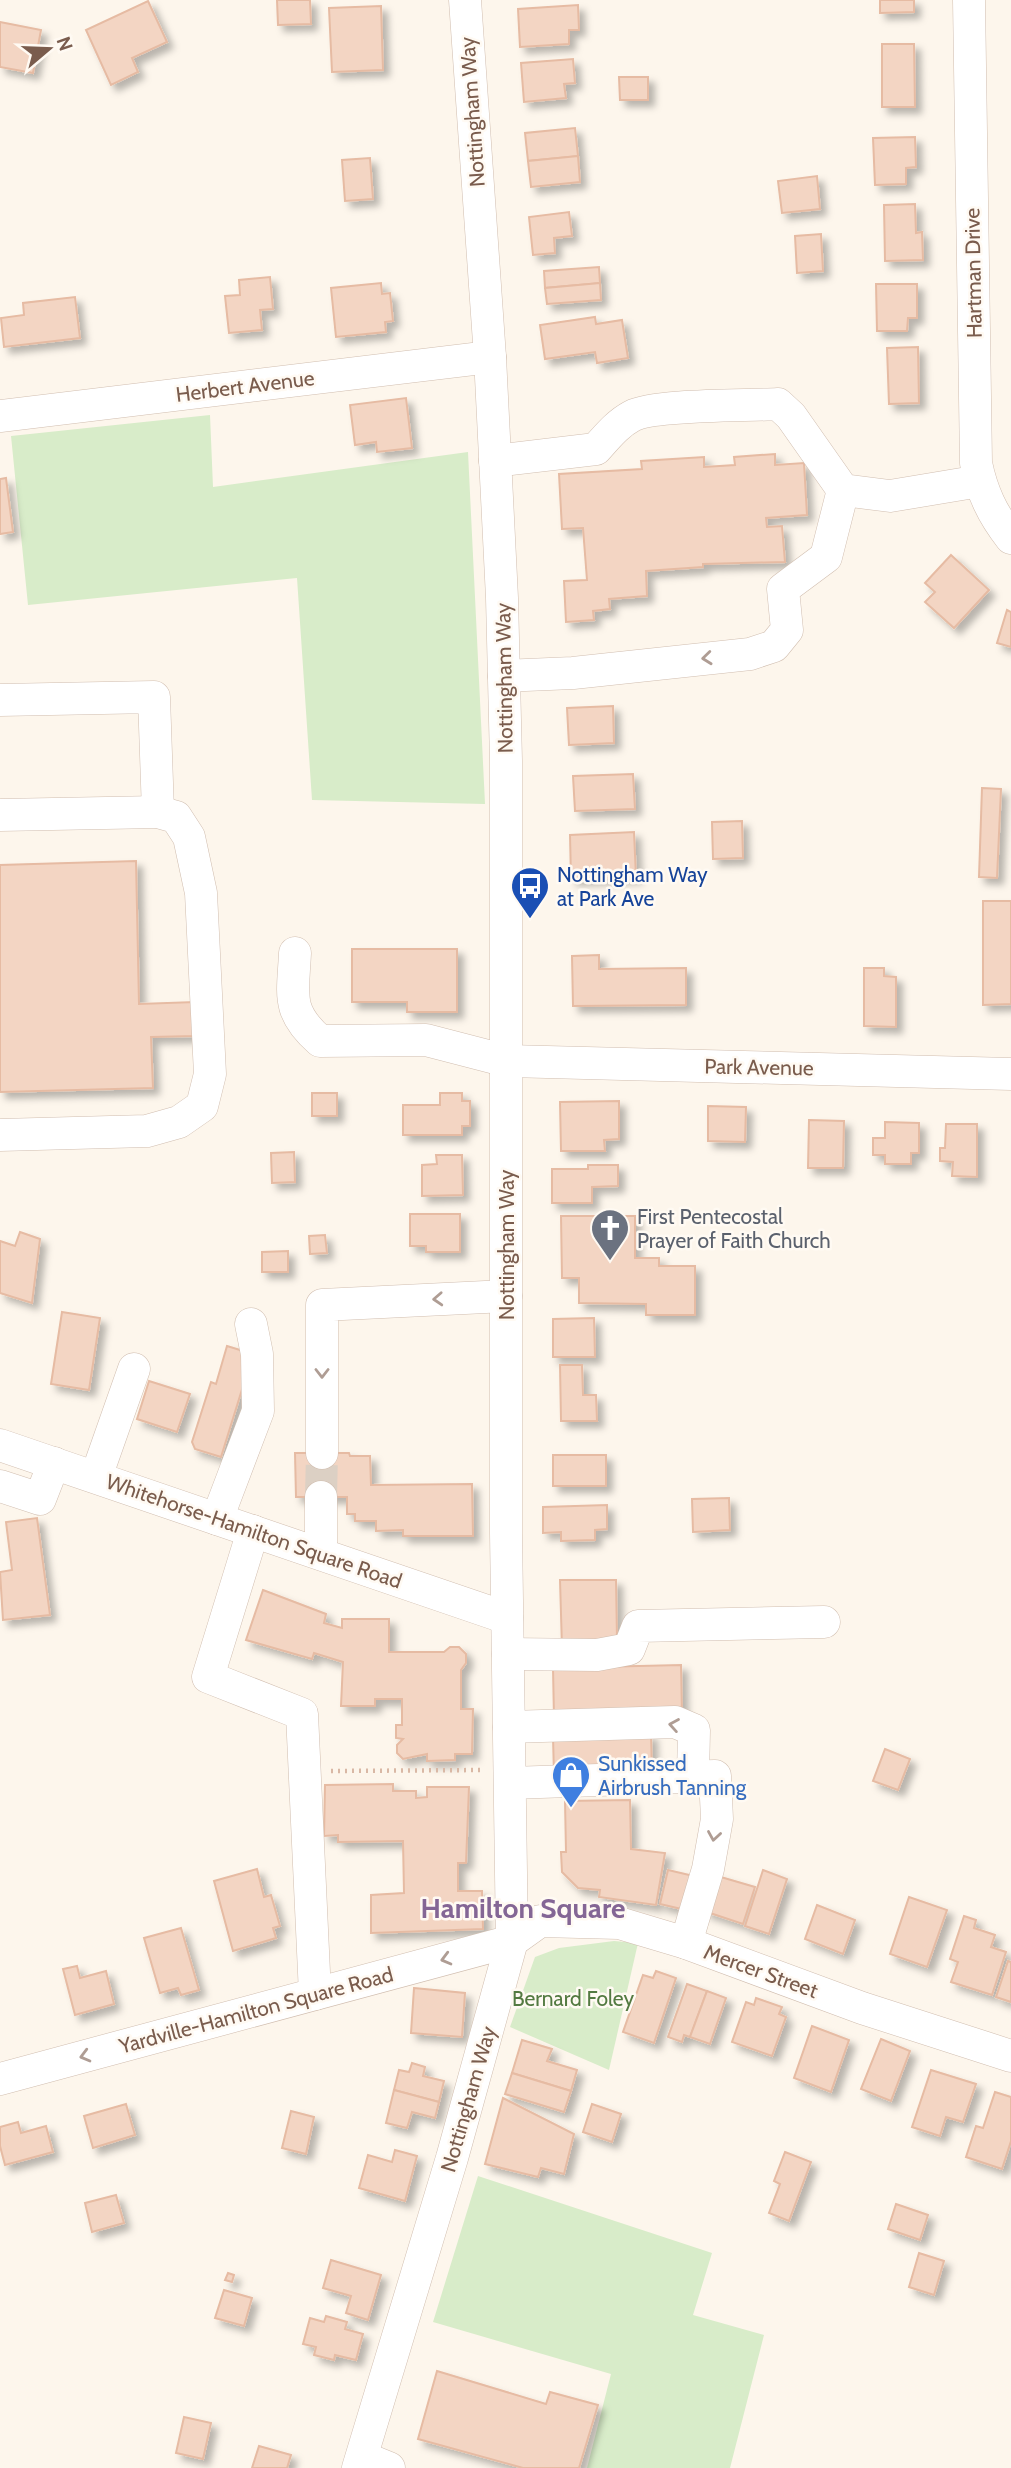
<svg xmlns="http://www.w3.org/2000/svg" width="1011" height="2468" font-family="Cabin,sans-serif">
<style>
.green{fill:#d8ecc9}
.building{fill:#f3d5c3;stroke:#e6bba3;stroke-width:2;filter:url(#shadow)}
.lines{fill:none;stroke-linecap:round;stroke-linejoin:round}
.minor-tunnel{stroke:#dcd0c4;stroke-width:32;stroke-dasharray:32 16;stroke-linecap:butt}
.minor-casing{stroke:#d1beb0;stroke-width:33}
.path{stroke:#d9b8a5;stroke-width:4.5;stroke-dasharray:2 5;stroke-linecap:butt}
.minor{stroke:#fff;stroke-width:32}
.oneway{stroke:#af9d94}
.labels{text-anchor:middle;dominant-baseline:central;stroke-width:5;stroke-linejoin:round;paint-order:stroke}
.street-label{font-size:21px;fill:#7a5c4d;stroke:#fffaf3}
.transit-label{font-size:21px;fill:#164399;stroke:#fffaf3;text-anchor:start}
.worship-label{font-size:21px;fill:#5b616d;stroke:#fffaf3;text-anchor:start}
.shop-label{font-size:21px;fill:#366cbe;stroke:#fffaf3;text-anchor:start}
.park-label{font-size:21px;fill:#537a41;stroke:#fffaf3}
.district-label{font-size:28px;font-weight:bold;fill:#846695;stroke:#fffaf3}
</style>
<defs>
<filter id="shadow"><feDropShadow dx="6" dy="6" stdDeviation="3.5" flood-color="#0004"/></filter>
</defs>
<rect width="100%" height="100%" fill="#fdf6ec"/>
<g class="green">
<path d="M210,415L213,487L468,452L485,804L312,800L297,578L28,605L11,436Z"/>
<path d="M614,1941L638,1943L609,2070L510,2027L535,1957L559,1948Z"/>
<path d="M478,2176L712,2253L693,2315L764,2335L730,2468H587L611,2374L433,2322Z"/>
</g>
<g class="building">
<path d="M277,0H310L311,24L278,25Z"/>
<path d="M880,0H914V12L880,13Z"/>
<path d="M148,1L167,42L132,58L138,72L111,85L86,30Z"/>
<path d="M578,5L579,30H569V44L520,47L518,9Z"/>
<path d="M381,6L383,70L332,72L329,8Z"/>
<path d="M0,22L41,30L33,73L0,67Z"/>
<path d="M882,44H914L915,107H882Z"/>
<path d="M573,59L575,83L564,84L566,98L524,102L521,63Z"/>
<path d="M619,77H648V100H620Z"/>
<path d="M575,128L578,156L528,161L525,133Z"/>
<path d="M915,137L916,167L906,168V184L875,185L873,138Z"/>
<path d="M578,156L580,182L531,187L528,161Z"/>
<path d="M370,158L373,199L345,201L342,160Z"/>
<path d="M817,176L820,209L782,213L778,181Z"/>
<path d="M915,204L916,233L922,232L923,260L885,261L884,205Z"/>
<path d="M569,212L572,236L554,238L555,253L533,255L529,217Z"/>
<path d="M821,234L823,271L797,273L795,236Z"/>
<path d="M599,267L600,283L545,288L544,271Z"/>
<path d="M270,277L273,309L260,310L262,330L229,333L225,296L240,295L239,280Z"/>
<path d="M381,283L382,294L390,293L393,321L385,322L386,332L336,337L331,288Z"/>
<path d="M600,283L601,300L547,304L545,288Z"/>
<path d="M876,284H917V318H908L907,331H877Z"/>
<path d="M75,297L80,338L4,347L1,318L24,315L23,303Z"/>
<path d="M595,317L596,324L622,320L628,358L597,363L595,352L545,359L540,325Z"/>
<path d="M918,347L919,403L889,404L887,348Z"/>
<path d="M406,398L412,448L377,452L376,442L355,445L350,405Z"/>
<path d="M775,454V465L804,463L807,515L766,518L767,527L782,526L785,562L703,564V567L646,571L647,596L609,599L610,609L593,611L594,620L566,622L564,581L587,580L583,528L562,529L559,474L642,469L641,461L704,457V467L735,465L734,457Z"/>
<path d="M6,478L13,532L0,534V479Z"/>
<path d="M951,555L989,590L954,628L925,602L935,592L925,583Z"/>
<path d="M1007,610L1011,612V647L997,643Z"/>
<path d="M613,706L614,743L569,745L567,708Z"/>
<path d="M633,774L635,809L575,811L573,776Z"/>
<path d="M982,788L1001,789L997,878L979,877Z"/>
<path d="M742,821L743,858L713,859L712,822Z"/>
<path d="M634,832L636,877L571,879L570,835Z"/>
<path d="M136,861L139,1004L195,1002L196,1036L151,1037L153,1088L0,1092V865Z"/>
<path d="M983,901H1011V1004L983,1005Z"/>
<path d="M352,949H457V1012H407V1002H352Z"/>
<path d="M599,955V969L686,968V1005L573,1006L572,956Z"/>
<path d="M864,968H884V976L896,977V1027L864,1026Z"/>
<rect x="312" y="1093" width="25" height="23"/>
<path d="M440,1093H462V1101H470V1126H462V1135H403V1105H440Z"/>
<path d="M619,1101V1139L604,1140L605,1151H561L560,1102Z"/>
<path d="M708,1106L746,1107L745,1142L708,1141Z"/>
<path d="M809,1120L844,1121L843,1168H808Z"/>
<path d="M885,1122L919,1123V1153H911V1164H885V1155H873V1138H885Z"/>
<path d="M946,1124H977V1177L952,1176L953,1162L940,1161V1148H945Z"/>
<path d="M294,1152L295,1182L272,1183L271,1153Z"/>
<path d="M436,1155H462L463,1195L422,1196V1165L437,1164Z"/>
<path d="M588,1165H618V1186L592,1187V1203H552V1169H588Z"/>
<path d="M410,1214H460V1252H426V1246H410Z"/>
<path d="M561,1216H635V1258H659V1266H695V1315H646V1304L579,1303V1278H562Z"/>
<path d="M20,1232L40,1239L32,1303L0,1293V1241L15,1246Z"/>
<path d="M325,1235L327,1253L310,1254L309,1236Z"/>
<path d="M288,1251V1272H262V1252Z"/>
<path d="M62,1312L100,1318L89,1390L51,1384Z"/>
<path d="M594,1318L595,1357H553V1319Z"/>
<path d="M227,1346L253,1354L221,1457L195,1449L192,1442L211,1382L216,1384Z"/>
<path d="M560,1365H582L583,1395H596L597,1421H561Z"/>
<path d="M149,1381L190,1394L177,1432L137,1419Z"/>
<path d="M295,1453H349L350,1456H370L371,1485L472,1484L473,1536H403V1530L376,1531V1521H355V1514H347V1497H296Z"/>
<rect x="553" y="1455" width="53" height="31"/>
<path d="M729,1498L730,1530L693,1532L692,1499Z"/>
<path d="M607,1505V1529L595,1530V1540L561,1541V1532L543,1533V1507Z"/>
<path d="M37,1518L50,1615L3,1620L0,1572L12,1570L6,1522Z"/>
<path d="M560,1580H616L617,1639L562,1648Z"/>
<path d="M263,1590L326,1614L324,1623L342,1628V1619H389V1652H444L450,1647H459L466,1654V1663L461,1670V1709H473L472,1754H455V1760L427,1761V1754L403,1759L397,1753V1745L403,1739L396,1738V1725H402V1699H375V1706H341L343,1662L314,1653L312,1659L246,1640Z"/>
<path d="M681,1665L682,1714L554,1718L553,1668Z"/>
<path d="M651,1734L652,1772L554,1775L553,1737Z"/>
<path d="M885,1749L910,1759L898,1790L873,1781Z"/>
<path d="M393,1784V1791H416V1798L427,1797V1787H469L466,1863H458V1891H482L483,1929L371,1933V1895L404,1893L403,1841L338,1842V1835L324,1836L325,1785Z"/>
<path d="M630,1800L631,1849L665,1853L656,1905L599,1897L600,1890L578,1888L562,1872L561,1852H566L565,1801Z"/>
<path d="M257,1869L264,1897L271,1895L280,1926L273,1928L276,1938L233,1951L214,1881Z"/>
<path d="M668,1870L698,1877L690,1911L660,1904Z"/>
<path d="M763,1870L787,1879L769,1934L745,1926Z"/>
<path d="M714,1875L755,1887L743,1924L704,1911Z"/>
<path d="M909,1897L947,1910L927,1967L890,1954Z"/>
<path d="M817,1905L855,1920L843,1954L805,1939Z"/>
<path d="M964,1916L976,1920L974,1928L995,1935L991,1947L1006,1952L992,1995L951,1982L958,1962L950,1959Z"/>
<path d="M181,1928L199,1990L181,1995L178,1988L160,1993L144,1938Z"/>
<path d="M1008,1961L1011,1962V2002L996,1997Z"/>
<path d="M77,1966L80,1978L106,1971L114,2004L75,2015L63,1969Z"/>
<path d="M656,1971L676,1978L654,2043L623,2032L643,1975L653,1978Z"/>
<path d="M687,1984L707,1991L690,2037L684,2035L682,2042L668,2037Z"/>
<path d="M414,1988L465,1993L462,2037L411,2033Z"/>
<path d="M707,1991L726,1998L710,2044L690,2037Z"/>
<path d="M756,1998L782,2007L779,2014L786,2017L772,2056L732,2042L746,2002L754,2005Z"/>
<path d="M812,2026L849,2040L831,2092L794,2078Z"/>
<path d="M881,2039L910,2051L891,2101L861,2089Z"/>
<path d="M522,2040L552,2049L547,2061L577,2070L571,2091L512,2073Z"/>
<path d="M412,2063L425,2067L423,2076L444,2081L439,2102L394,2090L399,2070L409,2072Z"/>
<path d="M931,2070L976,2084L963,2122L946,2117L940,2136L912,2127Z"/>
<path d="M512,2073L571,2091L564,2112L505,2094Z"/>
<path d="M394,2090L439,2102L435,2118L412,2112L407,2128L386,2123Z"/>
<path d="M995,2092L1011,2097V2141L1002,2169L966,2157L976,2126L983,2128Z"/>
<path d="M503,2098L574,2134L564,2174L541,2168L538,2177L485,2164Z"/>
<path d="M126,2104L135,2135L93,2148L84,2116Z"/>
<path d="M592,2104L621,2114L612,2142L583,2132Z"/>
<path d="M291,2111L314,2117L306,2154L282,2148Z"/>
<path d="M18,2122L21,2133L46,2126L53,2152L5,2165L0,2146V2127Z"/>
<path d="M395,2150L417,2156L405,2201L359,2188L368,2155L392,2162Z"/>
<path d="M785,2152L811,2162L789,2221L769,2213L780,2184L774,2181Z"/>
<path d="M116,2195L124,2223L92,2232L85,2203Z"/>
<path d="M896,2204L928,2215L920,2240L888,2229Z"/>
<path d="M919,2253L944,2261L934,2295L909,2287Z"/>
<path d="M331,2260L381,2275L368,2320L346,2313L351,2296L323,2288Z"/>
<path d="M228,2273L234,2275L232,2282L225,2280Z"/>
<path d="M224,2290L252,2298L244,2326L215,2318Z"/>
<path d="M326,2316L347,2322L345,2329L363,2334L356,2360L335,2355L334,2360L314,2355L316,2347L303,2344L310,2318L324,2322Z"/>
<path d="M437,2371L546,2404L550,2392L598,2405L579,2468H523L418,2439Z"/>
<path d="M184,2417L211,2423L203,2459L176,2453Z"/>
<path d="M259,2446L291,2455L287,2468H252Z"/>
</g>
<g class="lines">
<path class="minor-tunnel" d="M321,1497L322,1453"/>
<defs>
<g id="minor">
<path d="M969,0L976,463C982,492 992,514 1011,538"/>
<path d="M0,416L490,357"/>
<path d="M495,461L596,449C607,437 617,424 632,416C655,404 747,406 778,404L791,416L843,490L890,496L980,481"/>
<path d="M504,676L573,673L750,654L774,646L787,630L783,589L826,557L843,490"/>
<path d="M0,700L154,697L158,812"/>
<path d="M0,815L158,812L176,817L189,837L201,893L210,1074L202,1106L179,1122L147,1131L0,1135"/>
<path d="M295,953C293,995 286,1011 320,1041L426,1040L507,1061L1011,1074"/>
<path d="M0,1445L507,1618"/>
<path d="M322,1453V1305L506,1296"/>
<path d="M96,1477L134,1369"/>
<path d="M0,1486L40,1499L54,1463"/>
<path d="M217,1519L258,1411L257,1354L251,1324"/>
<path d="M253,1531L208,1677L302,1714L315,1994"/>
<path d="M321,1554V1497"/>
<path d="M508,1654L597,1655L629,1649L638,1626L824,1622"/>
<path d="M509,1727L675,1722L694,1730L693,1777"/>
<path d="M511,1783L715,1776L717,1819L708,1869L686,1943"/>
<path d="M0,2079L512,1941L540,1921L619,1923L686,1943L862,2008L1011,2056"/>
<path d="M362,2457L389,2468"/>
<path d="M358,2468L452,2158L512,1941L506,1533V761L502,598L490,357L465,0"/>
</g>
</defs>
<use href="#minor" class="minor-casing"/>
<path class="path" d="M331,1771L483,1770"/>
<use href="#minor" class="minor"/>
</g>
<defs><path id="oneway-chevron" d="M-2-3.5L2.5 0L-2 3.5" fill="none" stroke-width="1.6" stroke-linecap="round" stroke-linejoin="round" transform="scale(1.75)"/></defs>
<g class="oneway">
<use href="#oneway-chevron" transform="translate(707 658) rotate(174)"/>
<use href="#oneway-chevron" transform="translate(438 1299) rotate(177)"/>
<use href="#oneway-chevron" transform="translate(322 1373) rotate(90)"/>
<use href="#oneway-chevron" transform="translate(674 1725) rotate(-170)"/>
<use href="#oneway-chevron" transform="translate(714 1836) rotate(99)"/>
<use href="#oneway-chevron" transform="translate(446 1959) rotate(165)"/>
<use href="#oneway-chevron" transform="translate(85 2056) rotate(165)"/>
</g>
<defs>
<symbol id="bus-pin" viewBox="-11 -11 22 30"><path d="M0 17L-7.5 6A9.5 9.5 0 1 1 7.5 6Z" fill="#1a4fb4" stroke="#fffaf3"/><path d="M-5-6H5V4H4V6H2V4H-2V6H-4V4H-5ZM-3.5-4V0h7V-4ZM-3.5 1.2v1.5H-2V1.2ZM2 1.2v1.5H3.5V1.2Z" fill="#fff"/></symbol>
<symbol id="church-pin" viewBox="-11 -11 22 30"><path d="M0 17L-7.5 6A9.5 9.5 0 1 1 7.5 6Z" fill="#6b7280" stroke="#fffaf3"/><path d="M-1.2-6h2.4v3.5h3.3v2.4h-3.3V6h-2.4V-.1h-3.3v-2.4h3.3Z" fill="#fff"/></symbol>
<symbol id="shop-pin" viewBox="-11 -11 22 30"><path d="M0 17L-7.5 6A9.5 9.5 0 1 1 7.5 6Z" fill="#3f7fe0" stroke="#fffaf3"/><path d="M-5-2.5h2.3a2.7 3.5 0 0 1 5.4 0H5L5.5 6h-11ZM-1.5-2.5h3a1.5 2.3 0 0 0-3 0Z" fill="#fff"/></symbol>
</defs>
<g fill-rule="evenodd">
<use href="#bus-pin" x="508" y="864" width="44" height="60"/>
<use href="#church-pin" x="588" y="1206" width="44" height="60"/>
<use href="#shop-pin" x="549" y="1753" width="44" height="60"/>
</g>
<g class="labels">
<g class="street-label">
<text transform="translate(472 112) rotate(-94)">Nottingham Way</text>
<text transform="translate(973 273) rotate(-91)">Hartman Drive</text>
<text transform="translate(245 386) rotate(-7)">Herbert Avenue</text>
<text transform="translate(504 678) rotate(-91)">Nottingham Way</text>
<text transform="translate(759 1067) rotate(1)">Park Avenue</text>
<text transform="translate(506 1245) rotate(-90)">Nottingham Way</text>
<text transform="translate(254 1531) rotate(19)">Whitehorse-Hamilton Square Road</text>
<text transform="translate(761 1971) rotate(20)">Mercer Street</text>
<text transform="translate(256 2010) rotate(-15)">Yardville-Hamilton Square Road</text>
<text transform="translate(468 2099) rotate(-74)">Nottingham Way</text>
</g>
<g class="transit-label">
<text x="557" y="874">Nottingham Way<tspan x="557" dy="24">at Park Ave</tspan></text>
</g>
<g class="worship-label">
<text x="637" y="1216">First Pentecostal<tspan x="637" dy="24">Prayer of Faith Church</tspan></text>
</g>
<g class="shop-label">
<text x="598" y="1763">Sunkissed<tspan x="598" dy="24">Airbrush Tanning</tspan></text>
</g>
<g class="park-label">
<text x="573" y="1998">Bernard Foley</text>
</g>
<g class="district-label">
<text x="523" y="1908">Hamilton Square</text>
</g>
</g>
<g transform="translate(49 49) rotate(71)" stroke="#fffaf3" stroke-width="5" paint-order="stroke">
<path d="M0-5L12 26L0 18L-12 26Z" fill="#7a5c4d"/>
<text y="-10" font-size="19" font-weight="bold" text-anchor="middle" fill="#7a5c4d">N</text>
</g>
</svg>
